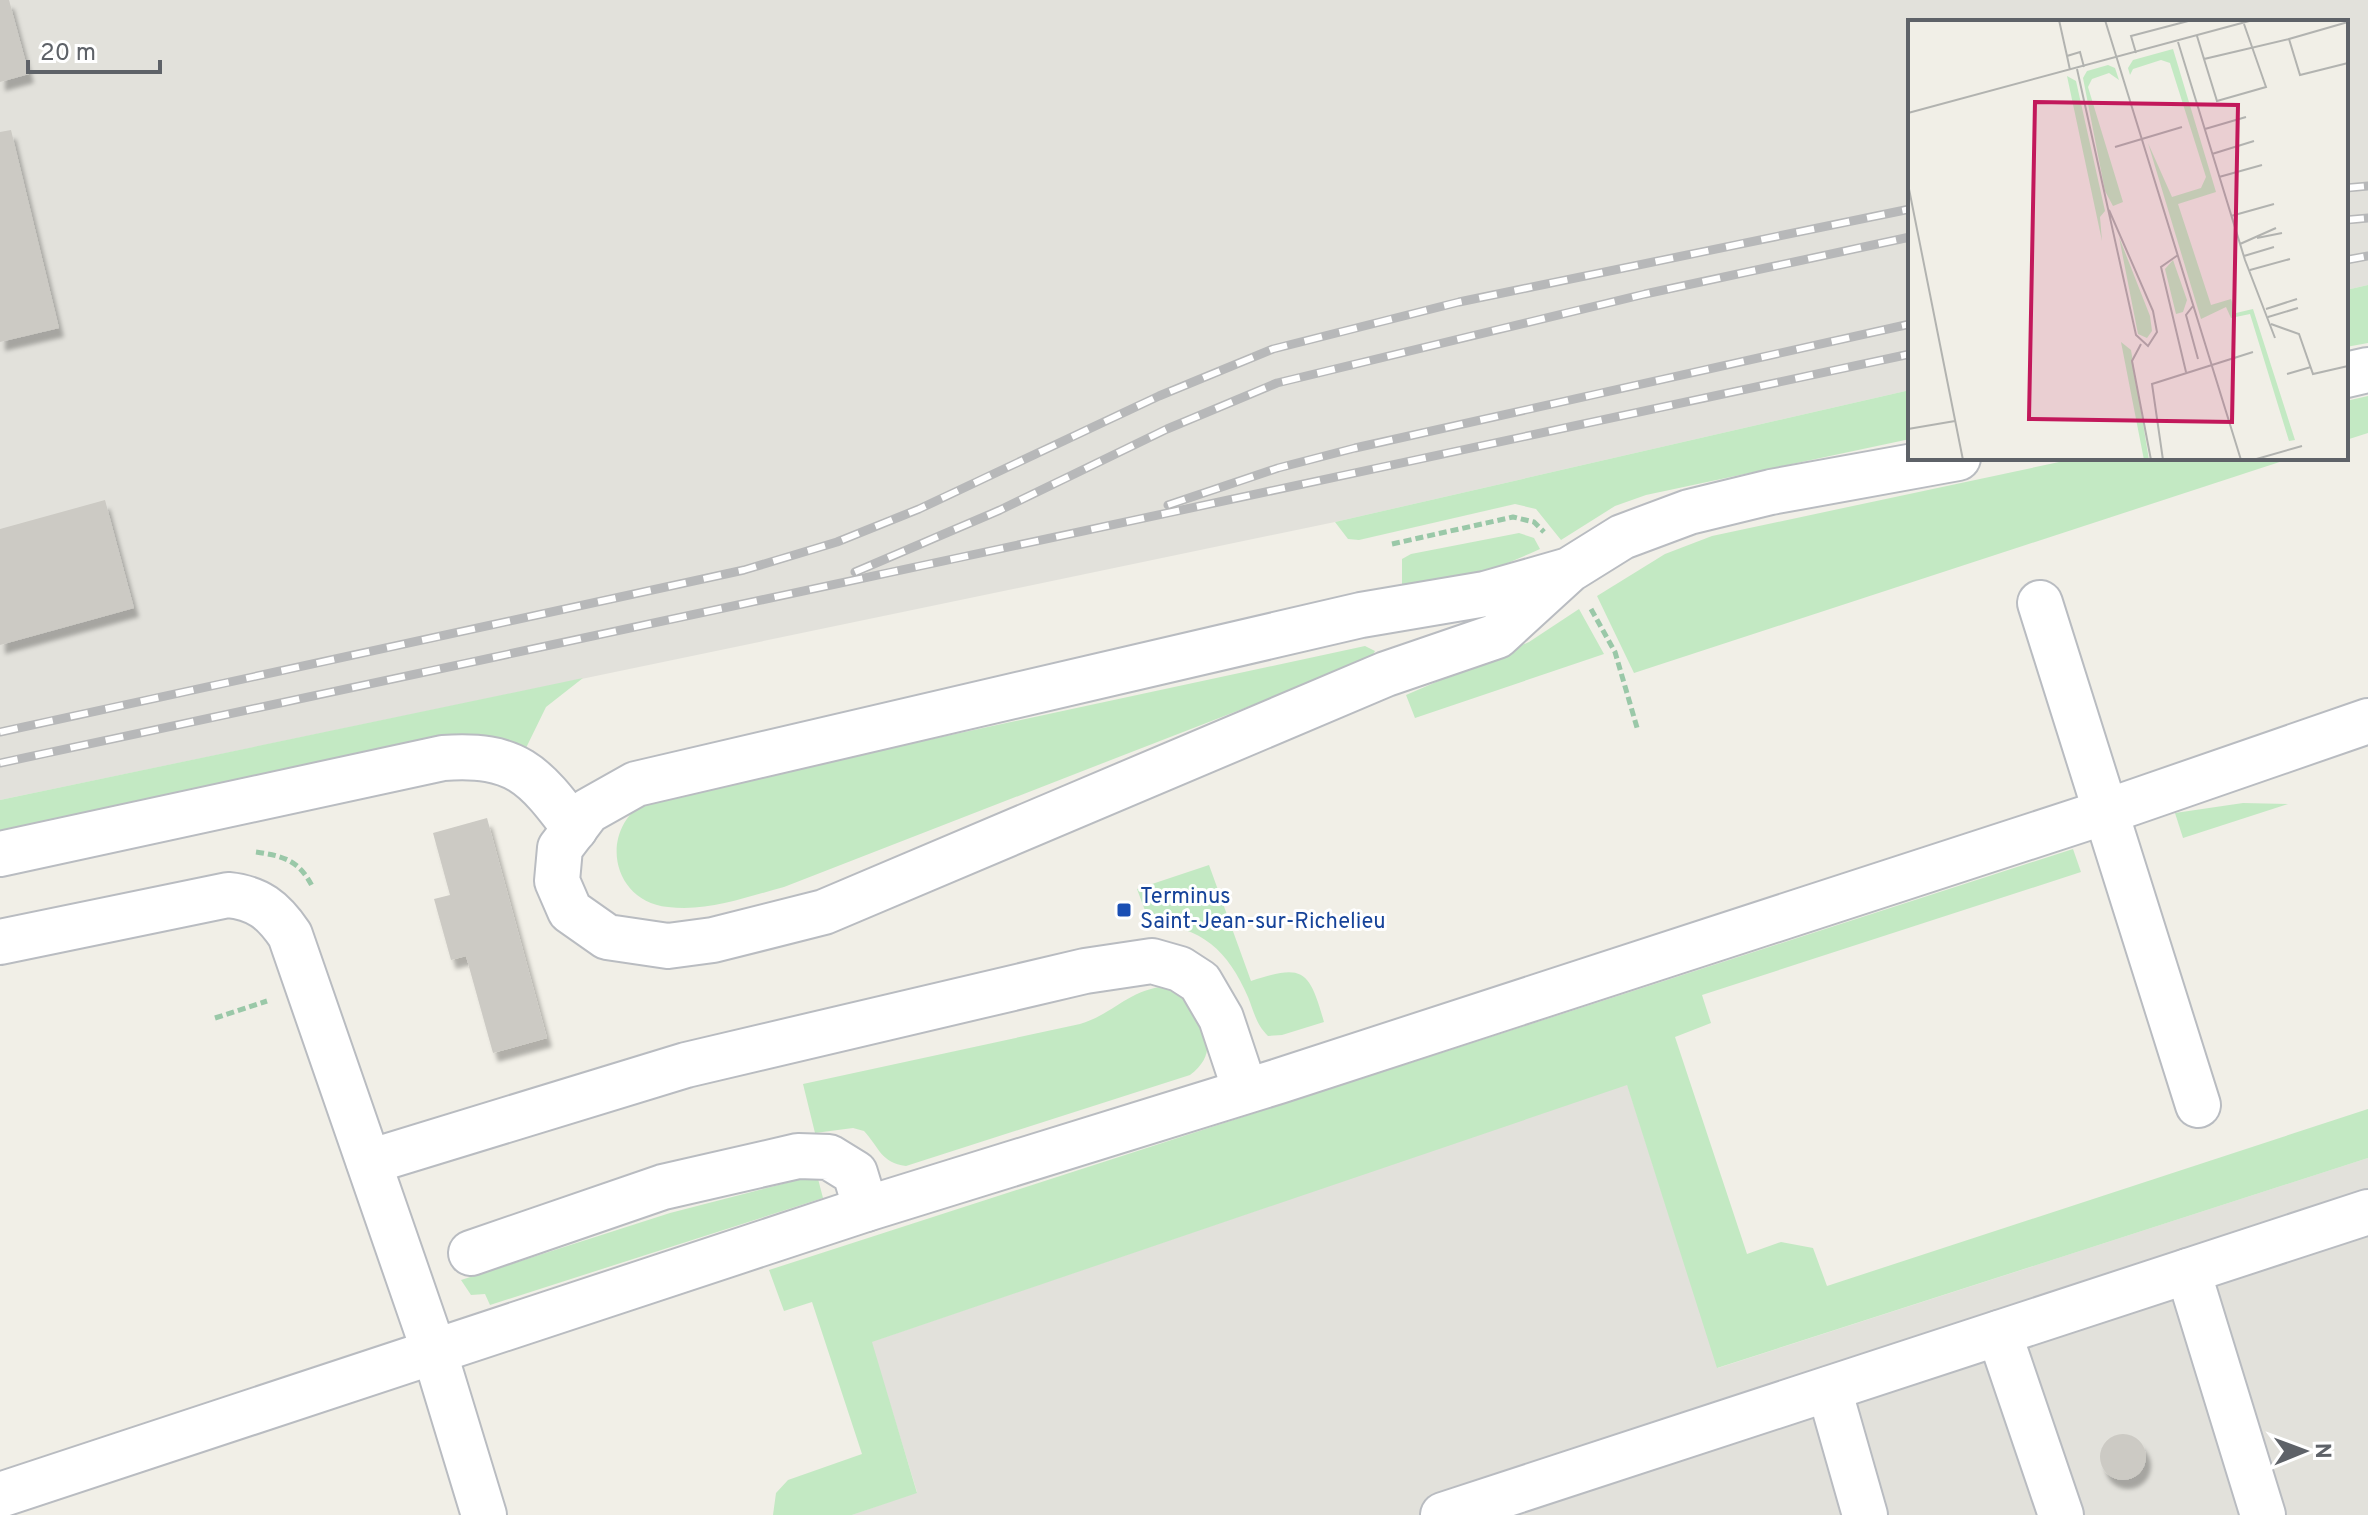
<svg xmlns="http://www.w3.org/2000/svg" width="2368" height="1515" font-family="Overpass,sans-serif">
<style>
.industrial{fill:#e2e1db}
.green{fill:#c3e9c3}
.building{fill:#cccac4;filter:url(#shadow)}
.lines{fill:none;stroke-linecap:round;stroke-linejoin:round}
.minor-casing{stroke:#b9bcc1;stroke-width:48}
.path{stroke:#9ac8a8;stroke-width:5;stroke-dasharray:8 4;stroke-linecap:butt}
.minor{stroke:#fff;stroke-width:44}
.rail-casing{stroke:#b7b8b9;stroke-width:9}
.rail{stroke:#fff;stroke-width:6;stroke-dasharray:18;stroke-linecap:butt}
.transit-dot{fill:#1a4fb4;stroke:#fff;stroke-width:3}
.labels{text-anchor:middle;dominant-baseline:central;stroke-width:6;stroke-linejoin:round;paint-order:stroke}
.transit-label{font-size:22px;fill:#164399;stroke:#fff;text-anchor:start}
.inset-road{fill:none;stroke:#b2b3b0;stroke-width:2}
.view{fill:#c2185b;fill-opacity:0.15;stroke:#c2185b;stroke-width:4}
.inset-edge{fill:none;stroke:#5e6268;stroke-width:4}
</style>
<defs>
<filter id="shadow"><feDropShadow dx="5" dy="9" stdDeviation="2" flood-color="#0004"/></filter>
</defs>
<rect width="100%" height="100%" fill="#f1efe7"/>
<g class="industrial">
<path d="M0,0H2368V285L2346,290V22H1910V390L1335,522L0,800Z"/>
<path d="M1627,1084L1718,1368L2368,1158V1515H852L917,1492L871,1342Z"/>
</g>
<g class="green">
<path d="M2368,285V343L2346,347V290Z"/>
<path d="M1910,390V439L1646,495L1615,506L1561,540L1536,509L1515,504L1359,540L1348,539L1335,522Z"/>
<path d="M2368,396V433L2346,440V401Z"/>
<path d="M2078,458H2292L1634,673L1597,596L1665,554L1712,536Z"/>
<path d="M1519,533L1534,538L1540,549C1486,573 1463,582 1402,584V559L1411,554Z"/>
<path d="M1579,609L1604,654L1415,718L1406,695L1529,642Z"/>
<path d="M1365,646L1375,651L1371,659L784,887C746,897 708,912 668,907C610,901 598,828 648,800Z"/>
<path d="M583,678L546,707L525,750C506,736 491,737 469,738L0,840V800Z"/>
<path d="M2243,803L2288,804L2183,838L2175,813Z"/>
<path d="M2073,849L2081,872L1702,995L1711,1023L1675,1037L1747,1254L1781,1242L1813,1248L1827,1286L2368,1109V1158L1717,1368L1627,1085L872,1342L917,1493L852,1515H773L776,1493L788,1480L862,1454L812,1302L784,1311L769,1270Z"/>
<path d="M1209,865L1251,981C1303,964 1309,969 1324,1022L1282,1035L1268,1036C1256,1024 1254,1012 1248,997C1228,951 1202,926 1150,924L1137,889Z"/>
<path d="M1167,986L1183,991C1199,1022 1225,1048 1190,1075L906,1166C881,1163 879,1147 864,1131L853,1128L815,1133L803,1084L1080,1024C1114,1014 1127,990 1167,986Z"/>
<path d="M817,1175L823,1198L490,1305L485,1294L471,1295L461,1280L670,1213Z"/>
</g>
<g class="building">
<path d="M0,0H9L29,74L0,82Z"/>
<path d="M11,130L59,328L0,342V132Z"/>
<path d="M105,500L134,608L0,645V529Z"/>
<path d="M487,818L547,1038L493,1053L466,956L451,960L434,899L450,895L433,833Z"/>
<circle cx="2123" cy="1457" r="23"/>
</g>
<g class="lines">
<defs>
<g id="minor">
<path d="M2346,375L2368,370"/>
<path d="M1569,570L1485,594L1361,615L636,784L588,811L560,848L557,881L570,911L607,937L668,946L713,940L824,912L1386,674L1497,636L1569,570L1622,537L1689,512L1771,492L1958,458"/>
<path d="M2040,603L2198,1105"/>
<path d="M0,854L443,758C516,753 534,774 575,829"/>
<path d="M0,942L228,895C258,898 273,910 290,935L435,1354L484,1515"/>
<path d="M369,1162L686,1065L1085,971L1152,961L1180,969L1200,982L1221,1018L1245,1090"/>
<path d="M471,1253L663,1187L798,1156L829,1157L855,1173L866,1209"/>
<path d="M2188,1271L2263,1515"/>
<path d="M1999,1333L2061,1515"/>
<path d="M1829,1389L1865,1515"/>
<path d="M0,1495L866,1209L1279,1081L2105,812L2368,721"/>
<path d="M1443,1515L2368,1212"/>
</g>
</defs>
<use href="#minor" class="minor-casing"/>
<g class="path">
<path d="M1392,544L1513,517L1534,522L1544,532"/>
<path d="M1591,609L1615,652L1638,731"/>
<path d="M256,852C283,856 299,860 312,886"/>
<path d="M215,1018L267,1001"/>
</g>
<use href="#minor" class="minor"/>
<defs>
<g id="rail">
<path d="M2346,188L2368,186"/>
<path d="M2346,220L2368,218"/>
<path d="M2346,260L2368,256"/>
<path d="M1168,505L1278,468L1355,448L1910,324"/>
<path d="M855,572L1000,510L1167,429L1277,383L1645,294L1910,237"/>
<path d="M0,732L744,570L837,542L919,509L1159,396L1273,349L1459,302L1910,209"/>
<path d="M0,763L1910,354"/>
</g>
</defs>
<use href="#rail" class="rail-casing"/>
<use href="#rail" class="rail"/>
</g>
<rect class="transit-dot" x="1116" y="902" width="16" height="16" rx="4"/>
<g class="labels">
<g class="transit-label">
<text x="1140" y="897">Terminus<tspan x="1140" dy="25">Saint-Jean-sur-Richelieu</tspan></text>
</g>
</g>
<g transform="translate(1908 20)">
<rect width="440" height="440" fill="#f1efe7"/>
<path d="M265,29L308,172L270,184L303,285L323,279L328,293L345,289L387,420L381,421L342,294L323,298L318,287L293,299L240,123L264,177L293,168L298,157L262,43L253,40L225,49L222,55L220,48L225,40ZM200,45L207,48L211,60L201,53L184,59L180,67L215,182L205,186L197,171L175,58L179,51ZM159,56L168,61L197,191L192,197L194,221ZM211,217L242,296L244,311L239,318L230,314ZM265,240L279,280L275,292L268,294L257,249ZM213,322L223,330L241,440H236Z" fill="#c3e9c3"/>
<path class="inset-road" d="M151,0L159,36M197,0L333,440M440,2L381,19L392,55L440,43M289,16L296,39L381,19M270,22L337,240L367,318M228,33L223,16L284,0M296,39L309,81L358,67L336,4M169,49L228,315L240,326L249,312L245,291L201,190M162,50L159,36L172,32L176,47M0,93L345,0M297,109L338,97M207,127L274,107M304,134L346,121M311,157L354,145M0,164L55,440M323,196L366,184M349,218L374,213M332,224L368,208M270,235L253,247L278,352M336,236L366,227M342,250L382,239M285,286L278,295L290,339M358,289L389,279M360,297L390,288M363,304L391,314L405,354L440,346M233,324L224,341L243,440M379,354L403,347M0,409L47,401M255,440L244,364L345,332M345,440L394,426"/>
<path class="view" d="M127,82L330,85L324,402L121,399Z"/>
<rect width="440" height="440" class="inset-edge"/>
</g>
<g transform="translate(2304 1451) rotate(89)" stroke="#ffffff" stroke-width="6" paint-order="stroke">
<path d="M0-6L14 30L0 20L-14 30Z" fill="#5e6268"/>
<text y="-12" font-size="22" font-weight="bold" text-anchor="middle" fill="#5e6268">N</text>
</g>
<path d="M28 60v12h132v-12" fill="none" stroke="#5e6268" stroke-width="4"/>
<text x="40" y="60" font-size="24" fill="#5e6268" stroke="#ffffff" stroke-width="6" paint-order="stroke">20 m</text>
</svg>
